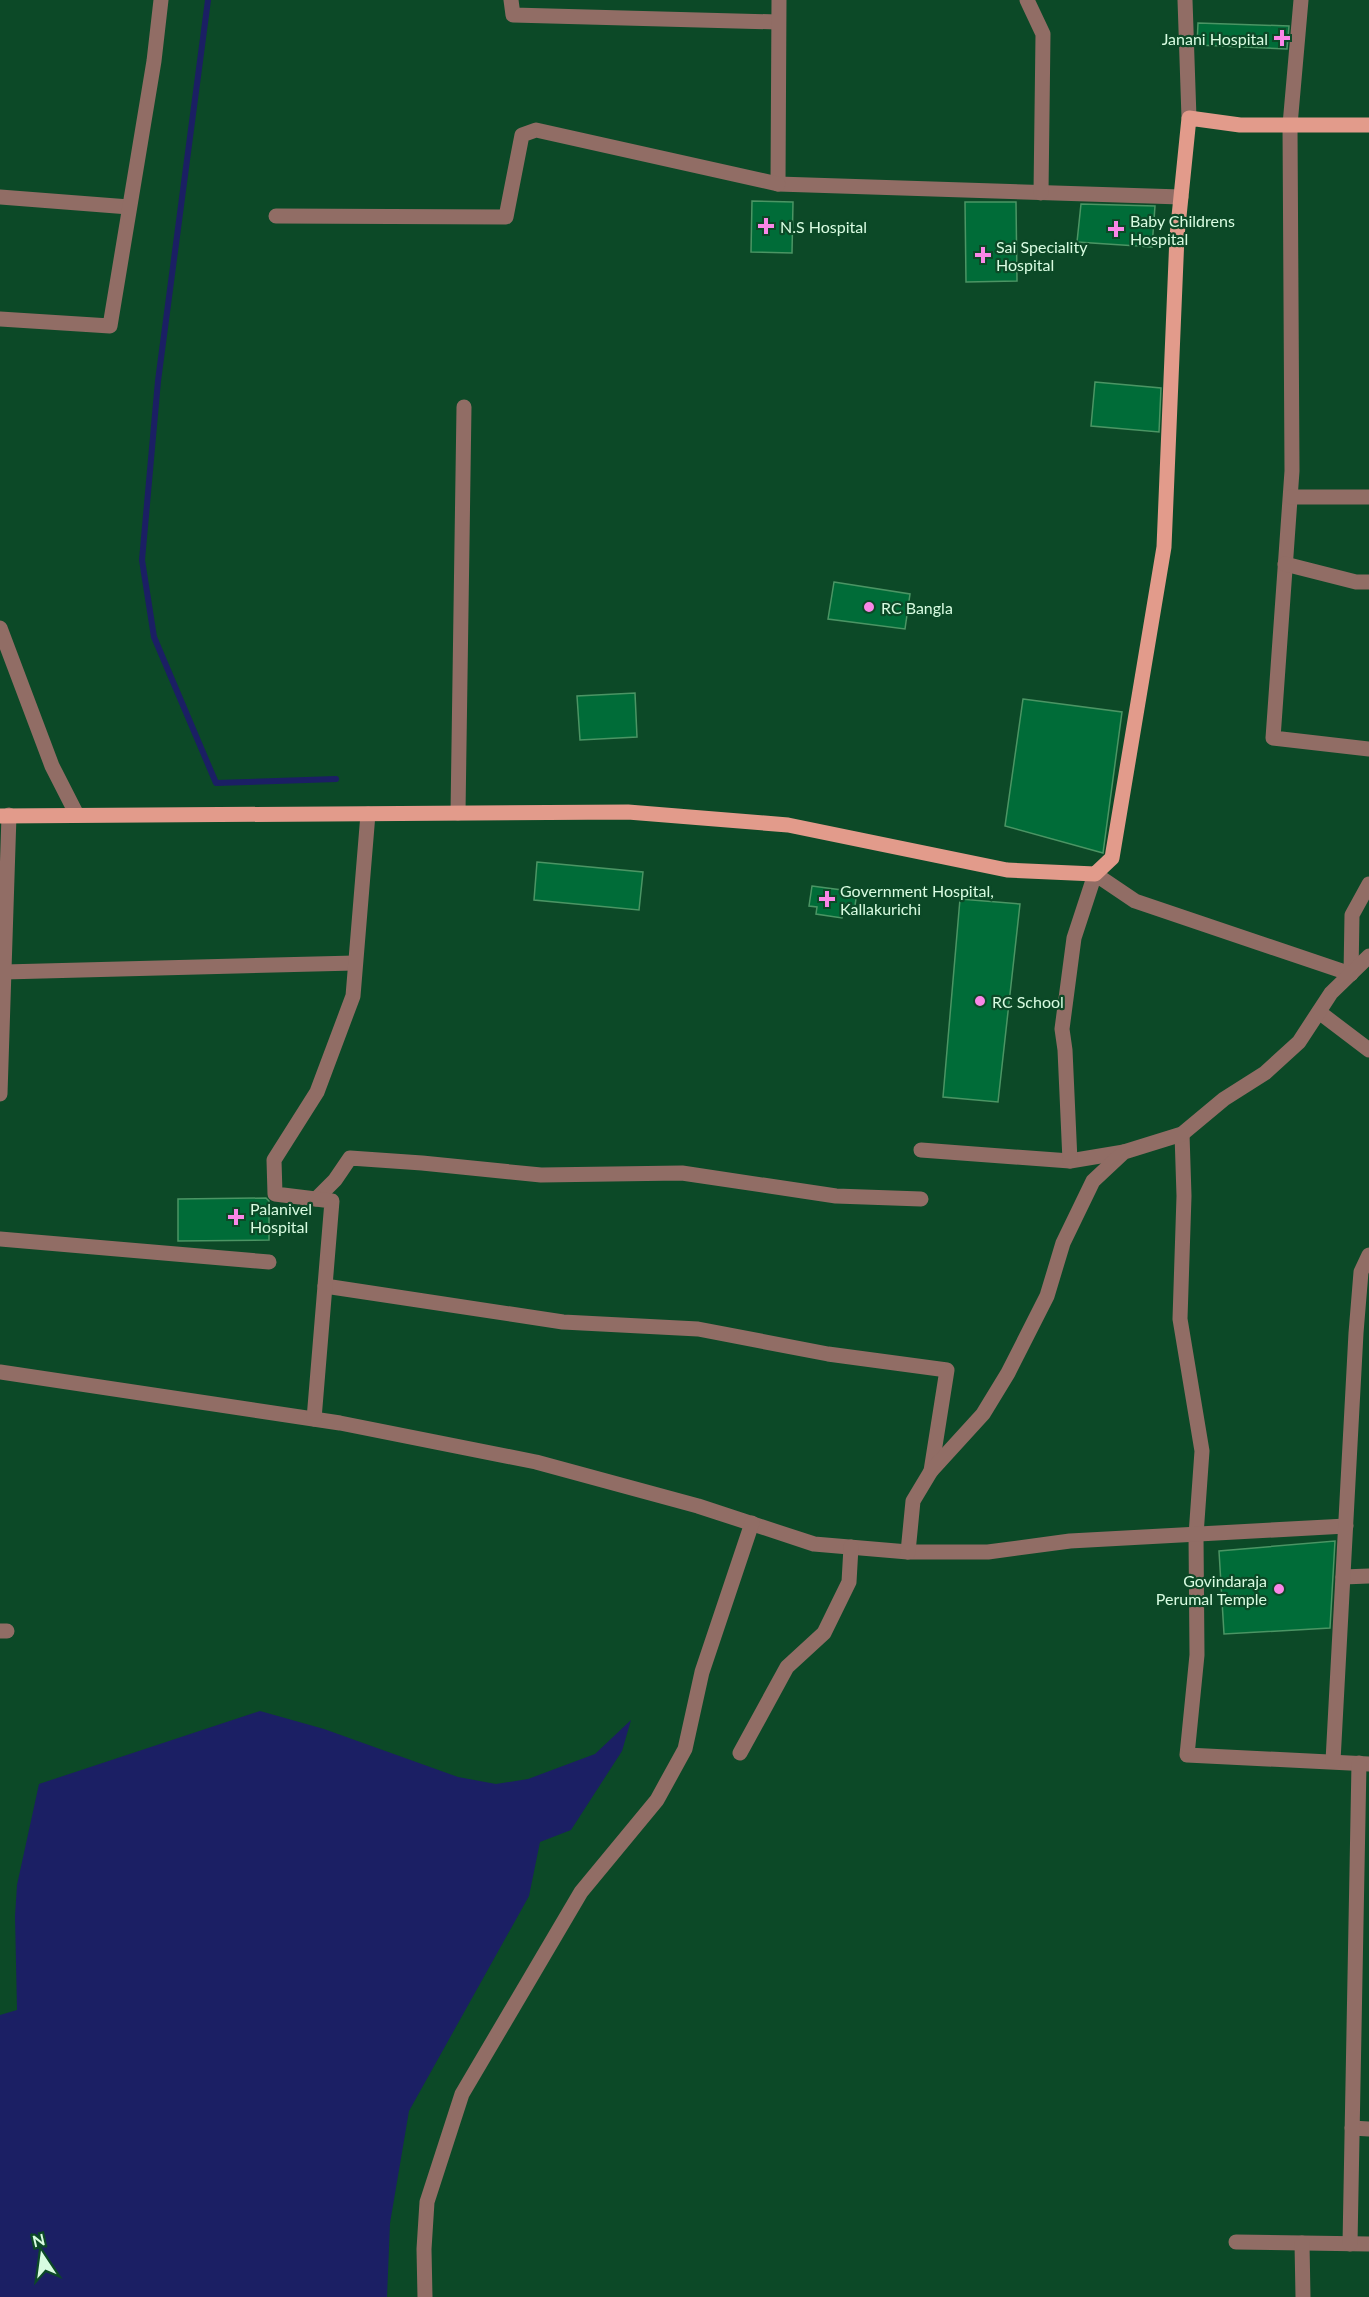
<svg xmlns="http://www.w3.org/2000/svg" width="1369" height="2297" font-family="Lato,sans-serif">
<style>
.water{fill:#1b1f64}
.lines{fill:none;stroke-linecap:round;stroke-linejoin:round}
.stream{stroke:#1b1f64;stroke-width:6}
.building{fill:#006c38;stroke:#4b9564;stroke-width:1.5}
.minor{stroke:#916d65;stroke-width:15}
.primary{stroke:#e29b8b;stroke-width:15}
.poi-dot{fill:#fa87e7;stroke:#0c4927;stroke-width:2}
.labels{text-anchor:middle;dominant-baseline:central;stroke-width:4.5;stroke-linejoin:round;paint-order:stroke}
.poi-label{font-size:16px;fill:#d8fce1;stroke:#0c4927;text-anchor:start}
</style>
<rect width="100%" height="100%" fill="#0c4927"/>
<path class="water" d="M260,1711L324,1729L458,1777L496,1784L528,1779L595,1754L631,1720L622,1751L571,1830L540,1842L529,1896L409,2111L390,2223L387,2297H0V2015L17,2010L15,1916L17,1885L39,1784Z"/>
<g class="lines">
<path class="stream" d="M208,0L158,381L142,560L154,637L216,783L336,779"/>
</g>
<g class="building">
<path d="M1198,23L1289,26L1287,49L1197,45Z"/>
<path d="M752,201L793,202L792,253L751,252Z"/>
<path d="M965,202H1016L1017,281L966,282Z"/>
<path d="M1081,204L1155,206L1152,247L1077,242Z"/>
<path d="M1095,382L1161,388L1159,432L1091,426Z"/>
<path d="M834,582L910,594L905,629L828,619Z"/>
<path d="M635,693L637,737L580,740L577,696Z"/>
<path d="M1023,699L1122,712L1103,853L1005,826Z"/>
<path d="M537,862L643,872L639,910L534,900Z"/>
<path d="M812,886L857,892L854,912L844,910L842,918L816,914L817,907L809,906Z"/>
<path d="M960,899L1020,904L998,1102L943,1097Z"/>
<path d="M266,1198L269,1201V1240L178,1241V1199Z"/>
<path d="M1335,1541L1330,1628L1224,1634L1219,1551Z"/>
</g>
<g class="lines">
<g class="minor">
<path d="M511,0L513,15L778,22"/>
<path d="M779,0L778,184L1181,197"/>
<path d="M1027,0L1043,34L1041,193"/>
<path d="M1185,0L1189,118"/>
<path d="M1301,0L1290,125L1292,471L1273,738L1369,749"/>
<path d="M0,197L129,207"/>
<path d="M276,216L506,217L522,135L536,130L778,184"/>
<path d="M0,319L110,326L154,61L161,0"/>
<path d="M1291,497H1369"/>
<path d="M1285,564L1356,582H1369"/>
<path d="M0,628L52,766L77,815"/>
<path d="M458,813L464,407"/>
<path d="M4,972L355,963"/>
<path d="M1319,1012L1369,1050"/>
<path d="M0,1094L9,815"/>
<path d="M1182,1134L1184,1196L1180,1319L1202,1451L1196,1535L1197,1655L1187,1755L1369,1764"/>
<path d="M921,1150L1070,1161L1124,1152"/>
<path d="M1070,1161L1065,1050L1062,1029L1074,938L1095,874L1135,901L1351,974L1352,915L1369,884"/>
<path d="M316,1199L335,1180L350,1158L422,1163L541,1175L682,1173L836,1196L921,1199"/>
<path d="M0,1239L269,1262"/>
<path d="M325,1286L563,1322L698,1329L828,1354L947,1370L931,1471"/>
<path d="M0,1372L340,1423L536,1462L698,1506L814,1544L908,1552H988L1070,1541L1346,1526"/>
<path d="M314,1419L332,1201L275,1194L274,1160L317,1092L353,996L368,814"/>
<path d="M908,1552L913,1501L931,1471L983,1414L1008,1373L1047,1296L1063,1243L1093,1181L1124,1152L1182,1134L1224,1099L1265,1073L1299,1042L1331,993L1369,956"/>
<path d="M1343,1577L1369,1576"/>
<path d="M0,1631H7"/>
<path d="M740,1753L787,1667L824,1633L849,1582L851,1547"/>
<path d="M1333,1761L1356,1333L1361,1272L1369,1255"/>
<path d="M1352,2128L1369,2129"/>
<path d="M1236,2242L1369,2244"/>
<path d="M1302,2243L1303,2297"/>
<path d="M1350,2244L1359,1763"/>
<path d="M425,2297L424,2249L427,2202L462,2094L581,1892L657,1800L685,1749L702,1672L752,1523"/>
</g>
<path class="primary" d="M0,816L628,812L788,825L1007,870L1095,874L1112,858L1164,547L1177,236L1189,118L1240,125H1369"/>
</g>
<g class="poi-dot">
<path d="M1279 29h6v6h6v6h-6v6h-6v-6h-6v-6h6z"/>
<path d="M763 217h6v6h6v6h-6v6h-6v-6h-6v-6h6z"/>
<path d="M1113 220h6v6h6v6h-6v6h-6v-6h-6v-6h6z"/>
<path d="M980 246h6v6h6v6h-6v6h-6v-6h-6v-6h6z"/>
<circle cx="869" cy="607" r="6"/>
<path d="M824 890h6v6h6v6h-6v6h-6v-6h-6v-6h6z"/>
<circle cx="980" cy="1001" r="6"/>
<path d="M233 1208h6v6h6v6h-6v6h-6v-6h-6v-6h6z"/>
<circle cx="1279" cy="1589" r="6"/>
</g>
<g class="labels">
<g class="poi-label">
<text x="1268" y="38" text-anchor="end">Janani Hospital</text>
<text x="1130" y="220">Baby Childrens<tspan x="1130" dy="18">Hospital</tspan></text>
<text x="780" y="226">N.S Hospital</text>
<text x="996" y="246">Sai Speciality<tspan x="996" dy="18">Hospital</tspan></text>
<text x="881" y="607">RC Bangla</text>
<text x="840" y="890">Government Hospital,<tspan x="840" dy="18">Kallakurichi</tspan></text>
<text x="992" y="1001">RC School</text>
<text x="250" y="1208">Palanivel<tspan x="250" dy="18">Hospital</tspan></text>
<text x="1267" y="1580" text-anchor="end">Govindaraja<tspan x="1267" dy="18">Perumal Temple</tspan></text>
</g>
</g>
<g transform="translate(42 2255) rotate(347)" stroke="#0c4927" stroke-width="4.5" paint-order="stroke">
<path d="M0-4.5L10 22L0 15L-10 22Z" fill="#d8fce1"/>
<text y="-9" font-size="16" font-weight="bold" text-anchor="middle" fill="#d8fce1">N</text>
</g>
</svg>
